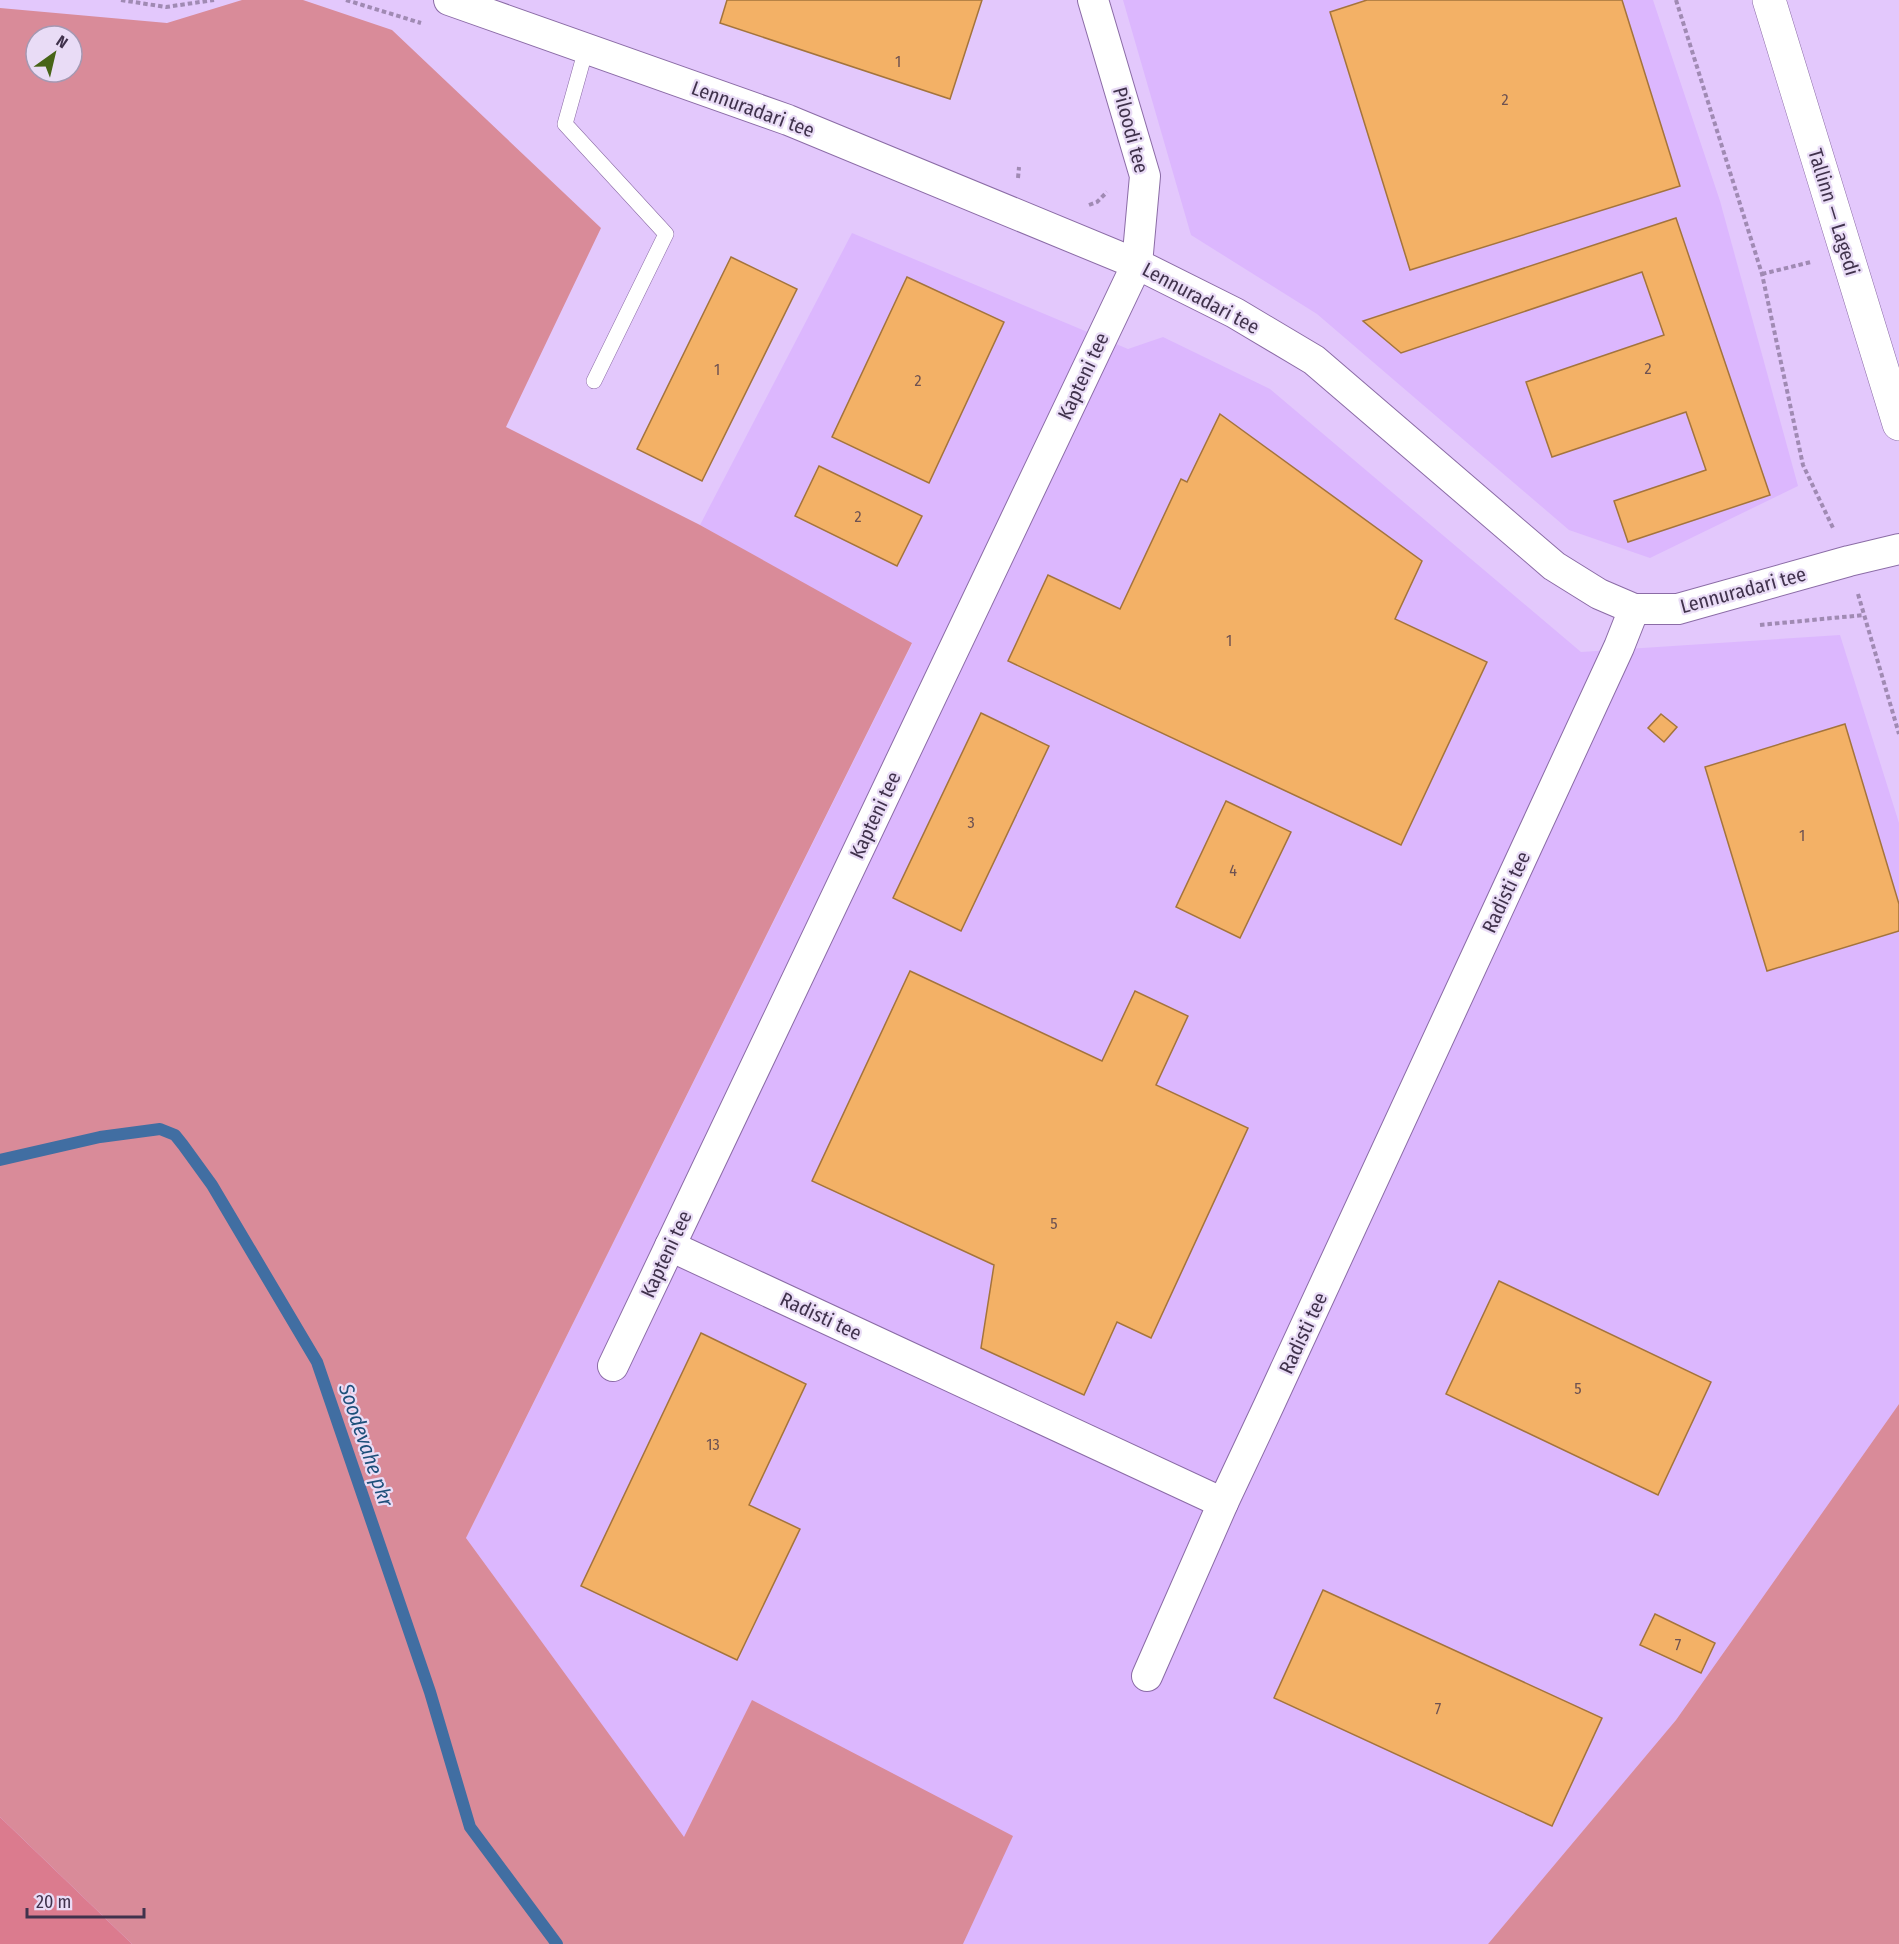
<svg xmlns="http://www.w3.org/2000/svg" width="1899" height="1944" font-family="'Fira Sans Condensed',sans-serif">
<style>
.built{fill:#dcb7fe}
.green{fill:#d98b99;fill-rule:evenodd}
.forest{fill:#db7b8e}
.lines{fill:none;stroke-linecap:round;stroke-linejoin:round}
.stream{stroke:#416ea2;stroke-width:12}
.building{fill:#f3b166;stroke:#a4743c;stroke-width:1.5}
.lane-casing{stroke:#8b6ca6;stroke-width:16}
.street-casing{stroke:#8b6ca6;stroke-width:32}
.secondary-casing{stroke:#8b6ca6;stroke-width:34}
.path{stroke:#a08ab3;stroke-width:4;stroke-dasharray:4.5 3;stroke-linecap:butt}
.lane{stroke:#fff;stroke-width:15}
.street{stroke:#fff;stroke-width:30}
.secondary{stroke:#fff;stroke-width:33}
.labels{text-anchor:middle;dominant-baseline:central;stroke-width:4.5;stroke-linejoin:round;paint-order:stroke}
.number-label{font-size:16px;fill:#6d5252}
.street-label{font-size:20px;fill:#40324c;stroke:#e9dcf6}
.water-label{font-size:21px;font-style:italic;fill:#1d4f7a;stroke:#e9dcf6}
</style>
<rect width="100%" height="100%" fill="#e3c8fc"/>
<g class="built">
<path d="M1123,0H1653L1720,201L1798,486L1650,558L1569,530L1317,314L1191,235Z"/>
<path d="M852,233L1128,349L1163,337L1270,389L1581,652L1840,635L1899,823V1404L1676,1720L1488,1944H963L1012,1836L684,1838L466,1538L912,644L700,525Z"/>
</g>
<g class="green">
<path d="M242,0H303L392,30L601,228L506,427L700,525L912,643L466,1538L684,1837L752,1700L1013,1836L963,1944H132L0,1817V8L167,23ZM36,36H72V72H36Z"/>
<path d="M1899,1404V1944H1488L1676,1720Z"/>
</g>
<path class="forest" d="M0,1817L132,1944H0Z"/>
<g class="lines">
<path class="stream" d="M0,1160L100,1137L160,1129L175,1135L183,1145L212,1185L317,1362L430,1692L470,1827L557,1944"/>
</g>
<g class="building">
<path d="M727,0H982L950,99L720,23Z"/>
<path d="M1367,0H1622L1680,186L1410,270L1330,12Z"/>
<path d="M1676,218L1770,495L1628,542L1614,501L1706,470L1686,412L1552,457L1526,382L1664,335L1642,272L1401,353L1363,321Z"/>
<path d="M731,257L797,289L702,481L637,449Z"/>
<path d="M907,277L1004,322L929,483L832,437Z"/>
<path d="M1220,414L1422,561L1395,619L1487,662L1401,845L1008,661L1048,575L1120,609L1181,479L1187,482Z"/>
<path d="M819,466L922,516L897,566L795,516Z"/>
<path d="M981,713L1049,746L961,931L893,898Z"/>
<path d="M1661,714L1677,727L1664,742L1648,728Z"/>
<path d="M1845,724L1899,904V931L1767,971L1705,767Z"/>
<path d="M1226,801L1291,832L1240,938L1176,907Z"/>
<path d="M910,971L1102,1061L1135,991L1188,1016L1156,1085L1248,1128L1151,1338L1117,1322L1084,1395L981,1348L994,1265L812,1181Z"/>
<path d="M1499,1281L1711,1382L1658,1495L1446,1394Z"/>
<path d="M701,1333L806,1384L749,1505L800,1529L737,1660L581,1586Z"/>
<path d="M1323,1590L1602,1718L1552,1826L1274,1698Z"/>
<path d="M1655,1614L1715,1643L1701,1673L1640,1645Z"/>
</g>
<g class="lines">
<defs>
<path id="lane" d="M586,49L565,124L666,234L594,381"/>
<g id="street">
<path d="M449,0L788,120L1137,264L1235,313L1314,360L1554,566L1599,594L1634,609H1678L1849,561L1899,549"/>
<path d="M670,1246L1223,1503L1269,1405L1619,647L1634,609"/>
<path d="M613,1366L1137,264L1145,176L1093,0"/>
<path d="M1147,1676L1223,1503"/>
</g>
<path id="secondary" d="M1769,0L1899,424"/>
</defs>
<use href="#lane" class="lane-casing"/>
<use href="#street" class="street-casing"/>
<use href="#secondary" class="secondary-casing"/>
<g class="path">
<path d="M121,0L166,7L214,0"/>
<path d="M346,0L421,23"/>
<path d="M1676,0L1762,274L1803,465L1833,528"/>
<path d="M1018,178L1019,167"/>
<path d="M1089,205L1097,202L1107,192"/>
<path d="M1762,274L1811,262"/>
<path d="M1858,594L1899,734"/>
<path d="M1760,625L1864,615"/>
</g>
<use href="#lane" class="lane"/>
<use href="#street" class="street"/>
<use href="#secondary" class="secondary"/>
</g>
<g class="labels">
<g class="number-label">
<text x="898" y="61">1</text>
<text x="1505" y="99">2</text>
<text x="1648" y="368">2</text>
<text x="717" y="369">1</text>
<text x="918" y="380">2</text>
<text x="858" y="516">2</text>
<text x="1229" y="640">1</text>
<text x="971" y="822">3</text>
<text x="1802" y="835">1</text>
<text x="1233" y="870">4</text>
<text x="1054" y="1223">5</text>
<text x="1578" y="1388">5</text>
<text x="713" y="1444">13</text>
<text x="1678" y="1644">7</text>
<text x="1438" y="1708">7</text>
</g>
<g class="street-label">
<text transform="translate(753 109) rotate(20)">Lennuradari tee</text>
<text transform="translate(1131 130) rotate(75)">Piloodi tee</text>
<text transform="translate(1834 212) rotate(73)">Tallinn — Lagedi</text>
<text transform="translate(1201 298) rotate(28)">Lennuradari tee</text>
<text transform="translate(1083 376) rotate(-65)">Kapteni tee</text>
<text transform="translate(1743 590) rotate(-15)">Lennuradari tee</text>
<text transform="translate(875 815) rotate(-65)">Kapteni tee</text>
<text transform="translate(1506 892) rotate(-65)">Radisti tee</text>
<text transform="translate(666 1254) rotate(-65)">Kapteni tee</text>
<text transform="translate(821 1316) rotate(25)">Radisti tee</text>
<text transform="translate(1303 1333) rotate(-65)">Radisti tee</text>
</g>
<g class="water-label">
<text transform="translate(366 1445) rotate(71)">Soodevahe pkr</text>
</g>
</g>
<g transform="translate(54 54) rotate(34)"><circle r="28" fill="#e9dcf6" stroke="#a598b2" stroke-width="1.5"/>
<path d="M0-4.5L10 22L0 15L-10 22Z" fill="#476417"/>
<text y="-9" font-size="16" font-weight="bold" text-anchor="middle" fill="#40324c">N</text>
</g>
<path d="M27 1908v9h117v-9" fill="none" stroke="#40324c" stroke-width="3"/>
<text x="36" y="1908" font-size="18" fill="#40324c" stroke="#e9dcf6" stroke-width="4.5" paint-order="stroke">20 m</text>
</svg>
